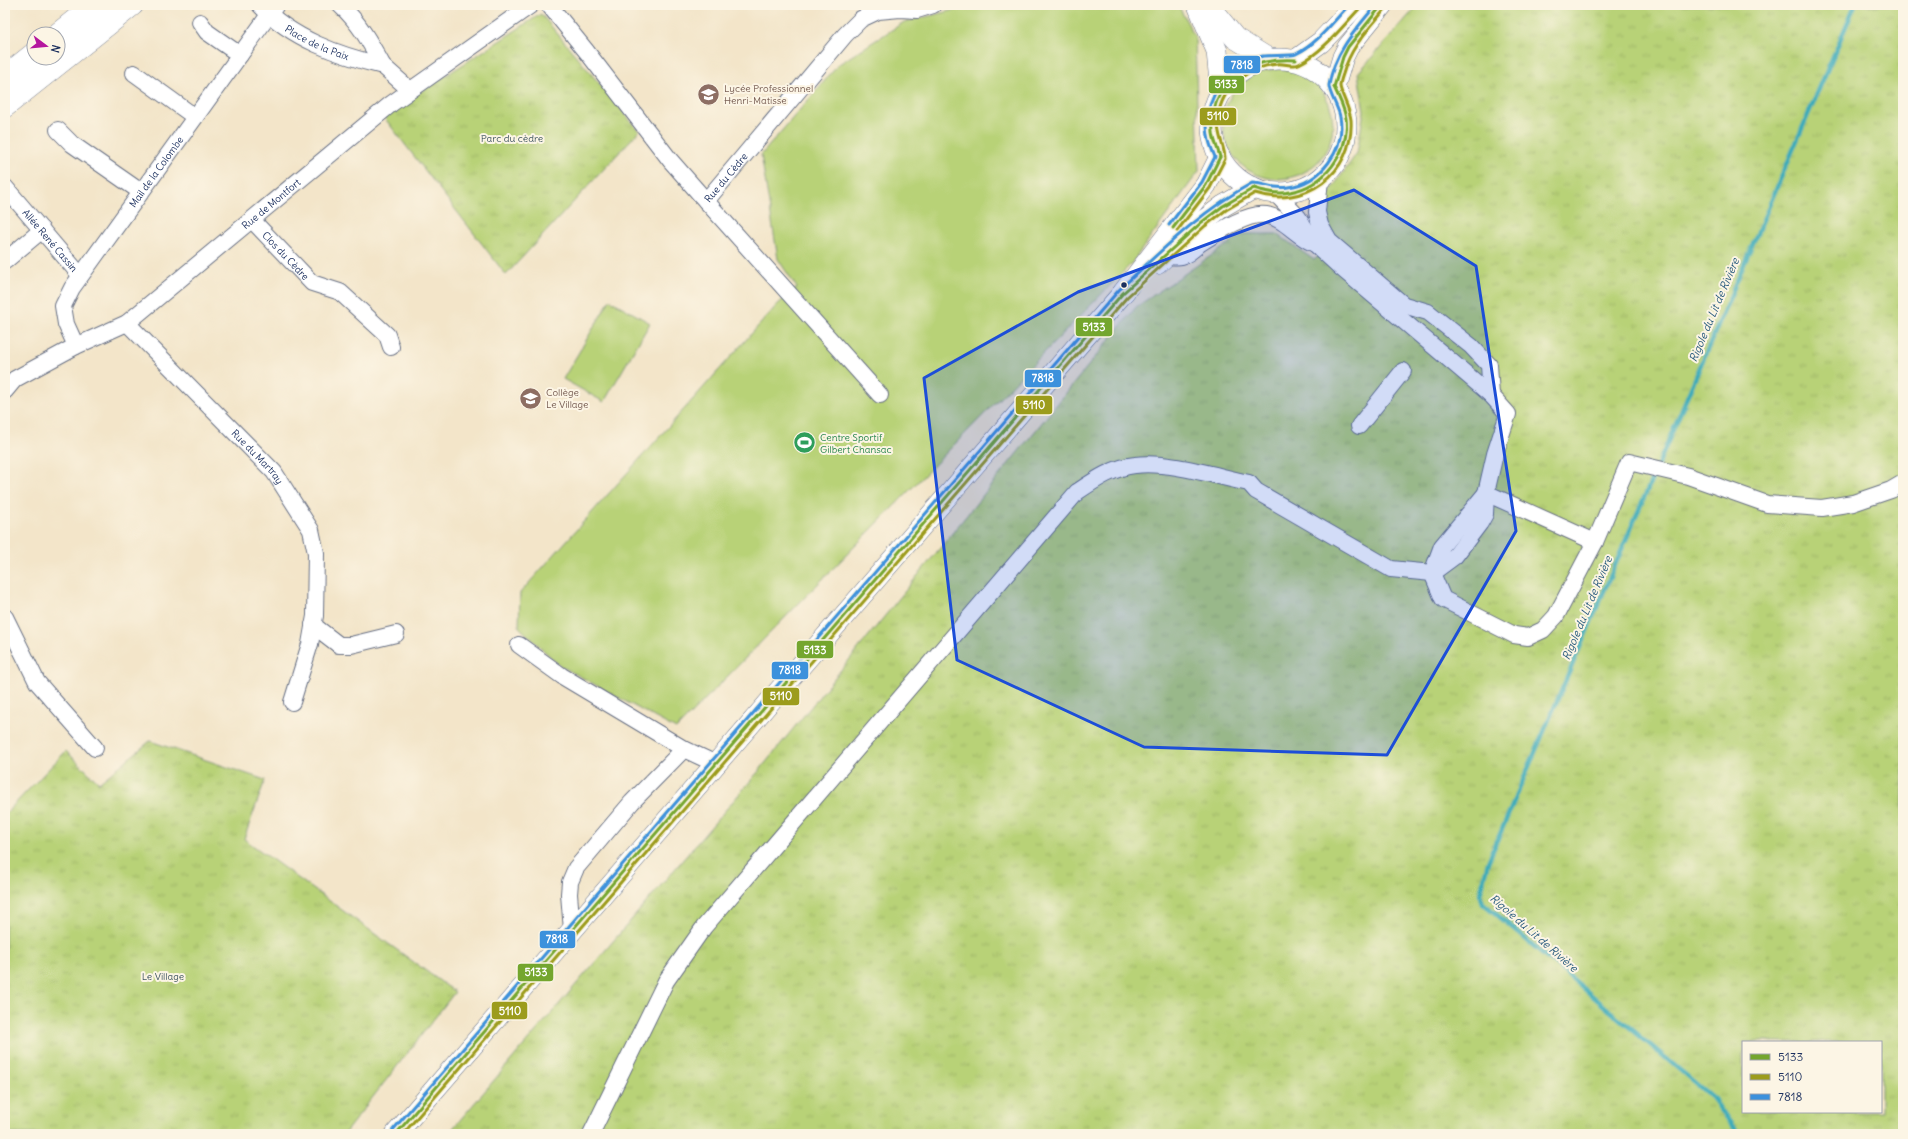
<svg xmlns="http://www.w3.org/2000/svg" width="1908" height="1139" font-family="Delius,sans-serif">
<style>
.grass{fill:#b8d277;stroke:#6a806a}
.park{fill:url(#park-tufts);stroke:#6a806a;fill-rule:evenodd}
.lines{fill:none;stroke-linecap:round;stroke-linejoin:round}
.stream{stroke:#3cabba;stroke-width:4.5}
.minor-casing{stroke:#676f83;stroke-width:18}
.major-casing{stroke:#676f83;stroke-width:22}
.minor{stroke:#fff;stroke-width:16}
.major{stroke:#fff;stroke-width:21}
.bus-1-casing{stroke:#fcf5e5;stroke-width:6}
.bus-2-casing{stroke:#fcf5e5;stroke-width:6}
.bus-3-casing{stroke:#fcf5e5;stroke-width:6}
.bus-1{stroke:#74a62e;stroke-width:3}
.bus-2{stroke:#9c9c1c;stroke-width:3}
.bus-3{stroke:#3c91dc;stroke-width:3}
.marked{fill:#1d4ed8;fill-opacity:0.2;stroke:#1d4ed8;stroke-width:3;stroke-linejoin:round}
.bus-dot{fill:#1b2f5e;stroke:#fcf5e5;stroke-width:1.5}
.labels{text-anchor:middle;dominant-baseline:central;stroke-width:4;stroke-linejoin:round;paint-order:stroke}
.street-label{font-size:10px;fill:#1b2f5e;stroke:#fcf5e5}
.education-label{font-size:10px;fill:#785e54;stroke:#fcf5e5;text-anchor:start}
.park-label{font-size:10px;fill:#425864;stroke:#fcf5e5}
.leisure-label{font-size:10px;fill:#27864d;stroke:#fcf5e5;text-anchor:start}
.water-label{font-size:11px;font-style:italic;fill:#275a7e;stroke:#fcf5e5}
.line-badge{stroke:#fcf5e5;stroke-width:1.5}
.badge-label{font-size:11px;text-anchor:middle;font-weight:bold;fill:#fff}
</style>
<defs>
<pattern id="park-tufts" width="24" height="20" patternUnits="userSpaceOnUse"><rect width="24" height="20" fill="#b8d277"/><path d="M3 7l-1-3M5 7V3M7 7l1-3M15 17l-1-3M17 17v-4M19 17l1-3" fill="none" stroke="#9eb569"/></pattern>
</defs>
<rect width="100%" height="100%" fill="#fcf5e5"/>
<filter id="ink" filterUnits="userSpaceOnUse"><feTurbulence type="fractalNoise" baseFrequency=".025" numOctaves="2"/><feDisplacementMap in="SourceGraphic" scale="8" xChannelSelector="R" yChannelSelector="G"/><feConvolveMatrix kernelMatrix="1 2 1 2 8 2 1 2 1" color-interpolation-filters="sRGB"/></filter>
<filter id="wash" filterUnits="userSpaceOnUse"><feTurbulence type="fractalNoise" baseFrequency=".012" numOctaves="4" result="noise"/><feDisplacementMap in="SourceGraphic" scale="16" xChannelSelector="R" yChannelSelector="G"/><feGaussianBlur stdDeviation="0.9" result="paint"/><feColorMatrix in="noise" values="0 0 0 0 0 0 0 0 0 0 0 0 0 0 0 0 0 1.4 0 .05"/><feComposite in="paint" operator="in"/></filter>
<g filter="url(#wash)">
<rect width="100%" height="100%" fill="#f3e5c9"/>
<g class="grass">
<path d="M962,5H1178L1195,37L1199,171L1131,264L676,729L559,665L519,627L520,593L778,304L797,288L778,259L761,155L839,64L904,22L958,9Z"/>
<circle cx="1278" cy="124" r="55"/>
<path d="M610,300L650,323L604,402L563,379Z"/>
</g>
<g class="park">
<path d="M1418,5H1903V1134H448L758,772L1136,307L1243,234H1277L1314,260L1336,242L1321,204L1357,153L1364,111L1358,73ZM1743,1042H1881V1112H1743Z"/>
<path d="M541,14L639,131L506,275L383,116Z"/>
<path d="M150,741L265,780L244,839L455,992L344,1134H5V814L66,751L99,783Z"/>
</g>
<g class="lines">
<g class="stream">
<path d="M1658,465L1855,5"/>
<path d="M1655,472L1488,862L1480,894L1483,903L1714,1099L1738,1134"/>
</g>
</g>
</g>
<g filter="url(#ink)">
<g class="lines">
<defs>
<g id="minor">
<path id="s1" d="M260,5C292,39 338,55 383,66C371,44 359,22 340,5"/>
<path id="s2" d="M549,5L587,52L670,160L706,201L845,35L861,19L878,11L900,9L917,10L933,5"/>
<path d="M200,22L207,32L240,55"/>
<path d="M58,49L113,5"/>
<path d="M383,66L410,90"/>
<path d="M134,73L195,117"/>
<path d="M5,91L46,58"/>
<path d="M58,130L72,144L141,192"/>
<path d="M1320,179L1317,212L1320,225L1329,241L1404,305L1428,312L1471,346L1489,365L1491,395"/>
<path id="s3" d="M5,187L80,275"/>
<path d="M706,201L880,395"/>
<path id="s4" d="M252,220L312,283L340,292L387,335L391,347"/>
<path d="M1166,256C1171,256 1177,257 1182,256C1187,255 1195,248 1199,244C1215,234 1247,212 1266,215C1284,218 1296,236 1313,243"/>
<path d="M5,261L42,230"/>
<path id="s5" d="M127,323L274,472L311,530L316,553L315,616L310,644L292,702"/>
<path id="s6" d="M76,346L66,324L63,306L72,288L276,5"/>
<path id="s7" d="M5,391L15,379L76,346L127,323L391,104L531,5"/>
<path d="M1359,426L1403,371"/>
<path d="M1486,493L1442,546L1432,573L1443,599L1514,635L1528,637L1543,630L1556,616L1595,542L1629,462L1688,476L1767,504L1822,508L1853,503L1891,490L1903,483"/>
<path d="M1486,493L1595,542"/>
<path d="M5,617L37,682L95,748"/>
<path d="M313,625L339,645H351L396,634"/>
<path d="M519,645L562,676L684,749"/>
<path d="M572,930L569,894L570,882L576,868L632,802L684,749L716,764"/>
<path d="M591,1134L666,981L704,927L1077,492C1095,480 1114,467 1135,465C1169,461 1215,476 1249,483L1256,491L1391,569L1432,573L1455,556L1480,523L1485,514L1486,493L1495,454L1508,414L1491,395L1341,268L1314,243L1298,217L1275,193"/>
</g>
<g id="major">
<path d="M1198,5L1217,51L1221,93"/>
<path d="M1208,5L1235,38L1269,59"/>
<path d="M57,34L93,5"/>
<circle cx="1279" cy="126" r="67"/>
<path d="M1296,60L1321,42L1356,5"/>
<path d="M5,76L34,53"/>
<path d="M1334,87L1343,57L1348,47L1382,5"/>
<path d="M5,107L133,5"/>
<path d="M1157,264L1202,222L1223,206L1254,188"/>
<path d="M396,1134L1123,293L1206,185L1220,157"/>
</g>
</defs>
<use href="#minor" class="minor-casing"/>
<use href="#major" class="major-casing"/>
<use href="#minor" class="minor"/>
<use href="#major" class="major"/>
<defs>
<g id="bus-1">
<path d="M1334,87L1343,57L1348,47L1382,5"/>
<path d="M1220,157C1218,149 1214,141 1213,133C1209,81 1248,57 1296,60"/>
<path d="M1254,188C1266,192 1278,195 1290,192C1324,186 1350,153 1346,118C1344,107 1339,97 1334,87"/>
<path d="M1173,228L1206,185L1220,157"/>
<path d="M396,1134L1123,293L1202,222L1223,206L1254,188"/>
</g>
<g id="bus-2">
<path d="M1177,231L1210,188L1225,159C1225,146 1216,134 1218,117C1222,86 1248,67 1277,64C1284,63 1293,67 1299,64C1322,53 1342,27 1360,8"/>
<path d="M403,1134L1127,297L1205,226L1226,210L1255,193C1304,209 1354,174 1351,120C1350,109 1340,92 1340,86C1340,82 1342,77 1343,74C1351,46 1368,30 1386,8"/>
</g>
<g id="bus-3">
<path d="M1169,225L1202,182L1215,157C1212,150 1209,143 1208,136C1202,100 1227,64 1263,56C1270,55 1293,56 1296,54C1317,44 1333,22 1349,5"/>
<path d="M392,1131L1119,290C1161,251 1202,210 1252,183C1265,183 1274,190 1288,187C1321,183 1346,149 1340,117C1339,108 1328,92 1329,85C1334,53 1355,30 1376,5"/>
</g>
</defs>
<use href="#bus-1" class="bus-1-casing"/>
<use href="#bus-2" class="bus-2-casing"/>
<use href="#bus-3" class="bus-3-casing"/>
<use href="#bus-1" class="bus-1"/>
<use href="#bus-2" class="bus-2"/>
<use href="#bus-3" class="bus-3"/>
</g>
</g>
<path class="marked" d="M1354,190L1476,266L1516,531L1387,755L1144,747L957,660L924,378L1078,292Z"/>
<defs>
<symbol id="school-disc" viewBox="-11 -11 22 22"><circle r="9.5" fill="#8d6e63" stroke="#fcf5e5"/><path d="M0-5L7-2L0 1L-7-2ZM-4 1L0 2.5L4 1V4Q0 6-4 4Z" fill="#fff"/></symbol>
<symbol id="stadium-disc" viewBox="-11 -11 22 22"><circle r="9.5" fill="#2e9e5b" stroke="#fcf5e5"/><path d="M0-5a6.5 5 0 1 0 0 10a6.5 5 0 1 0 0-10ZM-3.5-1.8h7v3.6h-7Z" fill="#fff"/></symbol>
</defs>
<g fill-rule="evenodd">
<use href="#school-disc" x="696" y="82" width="25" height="25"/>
<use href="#school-disc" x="518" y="386" width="25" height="25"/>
<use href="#stadium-disc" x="792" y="430" width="25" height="25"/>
</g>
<circle class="bus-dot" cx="1124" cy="285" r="3.5"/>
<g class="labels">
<g class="street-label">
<text stroke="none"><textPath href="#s1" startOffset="69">Place de la Paix</textPath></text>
<text stroke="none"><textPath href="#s6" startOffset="206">Mail de la Colombe</textPath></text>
<text stroke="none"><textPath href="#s2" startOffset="282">Rue du Cèdre</textPath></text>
<text stroke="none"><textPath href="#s7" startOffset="328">Rue de Montfort</textPath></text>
<text stroke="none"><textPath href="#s3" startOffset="70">Allée René Cassin</textPath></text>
<text stroke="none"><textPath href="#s4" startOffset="49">Clos du Cèdre</textPath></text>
<text stroke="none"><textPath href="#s5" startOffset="187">Rue du Martray</textPath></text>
</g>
<g class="education-label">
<text x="724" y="88">Lycée Professionnel<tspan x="724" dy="12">Henri-Matisse</tspan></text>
<text x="546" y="392">Collège<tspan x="546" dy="12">Le Village</tspan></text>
</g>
<g class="park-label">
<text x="512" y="138">Parc du cèdre</text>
<text x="163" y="976">Le Village</text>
</g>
<g class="leisure-label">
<text x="820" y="437">Centre Sportif<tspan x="820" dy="12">Gilbert Chansac</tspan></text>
</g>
<g class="water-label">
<text transform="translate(1714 310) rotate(-67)">Rigole du Lit de Rivière</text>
<text transform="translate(1587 608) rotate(-67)">Rigole du Lit de Rivière</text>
<text transform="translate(1534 933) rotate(41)">Rigole du Lit de Rivière</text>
</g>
</g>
<g class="line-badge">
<rect x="1223" y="55" width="38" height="19" rx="4" fill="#3c91dc"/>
<rect x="1208" y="75" width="37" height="19" rx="4" fill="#74a62e"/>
<rect x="1199" y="107" width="38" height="19" rx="4" fill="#9c9c1c"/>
<rect x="1075" y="317" width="38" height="20" rx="4" fill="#74a62e"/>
<rect x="1024" y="369" width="38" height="19" rx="4" fill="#3c91dc"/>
<rect x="1015" y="395" width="38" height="20" rx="4" fill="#9c9c1c"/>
<rect x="796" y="640" width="38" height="19" rx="4" fill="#74a62e"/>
<rect x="771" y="661" width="38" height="19" rx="4" fill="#3c91dc"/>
<rect x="762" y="687" width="38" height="19" rx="4" fill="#9c9c1c"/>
<rect x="539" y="930" width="37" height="19" rx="4" fill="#3c91dc"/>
<rect x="517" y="963" width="37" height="19" rx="4" fill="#74a62e"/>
<rect x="491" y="1001" width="37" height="19" rx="4" fill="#9c9c1c"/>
</g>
<g class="badge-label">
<text x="1242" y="69">7818</text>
<text x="1226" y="88">5133</text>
<text x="1218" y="120">5110</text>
<text x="1094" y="331">5133</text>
<text x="1043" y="382">7818</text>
<text x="1034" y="409">5110</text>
<text x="815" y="654">5133</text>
<text x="790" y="674">7818</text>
<text x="781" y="700">5110</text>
<text x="557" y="943">7818</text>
<text x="536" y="976">5133</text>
<text x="510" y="1015">5110</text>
</g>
<rect width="1908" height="1139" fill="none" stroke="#fcf5e5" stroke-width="20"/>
<rect x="1742" y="1041" width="140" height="72" fill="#fcf5e5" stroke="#a2a6af"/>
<rect x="1750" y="1054" width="20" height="6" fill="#74a62e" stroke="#a2a6af"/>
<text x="1778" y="1061" font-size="12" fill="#1b2f5e">5133</text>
<rect x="1750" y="1074" width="20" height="6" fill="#9c9c1c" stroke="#a2a6af"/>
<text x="1778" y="1081" font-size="12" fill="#1b2f5e">5110</text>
<rect x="1750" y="1094" width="20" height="6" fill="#3c91dc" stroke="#a2a6af"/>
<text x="1778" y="1101" font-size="12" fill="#1b2f5e">7818</text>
<g transform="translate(46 46) rotate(106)"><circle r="19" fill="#fcf5e5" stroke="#a2a6af"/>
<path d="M0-3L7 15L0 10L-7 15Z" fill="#b5179e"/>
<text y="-6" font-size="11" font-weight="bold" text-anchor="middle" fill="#1b2f5e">N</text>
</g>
</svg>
